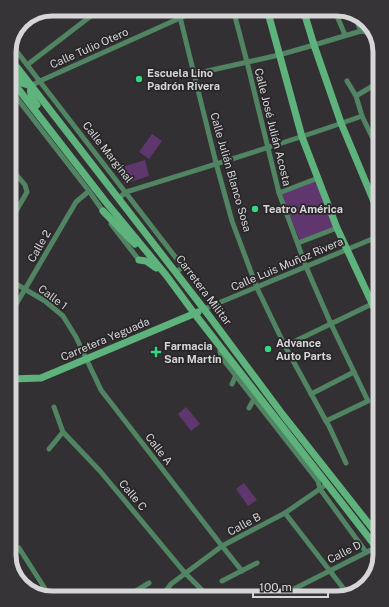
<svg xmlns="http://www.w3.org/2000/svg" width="389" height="607" font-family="'Public Sans',sans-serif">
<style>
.green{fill:#60366f}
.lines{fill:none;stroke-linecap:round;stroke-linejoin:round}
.street{stroke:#518462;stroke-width:5}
.secondary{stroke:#5eb37d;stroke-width:7}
.poi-dot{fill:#34d881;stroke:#282628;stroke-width:1.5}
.labels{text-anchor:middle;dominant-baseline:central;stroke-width:3.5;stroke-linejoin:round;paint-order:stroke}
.street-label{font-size:11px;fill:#d7d6d7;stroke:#282628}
.poi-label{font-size:11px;font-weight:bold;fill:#d7d6d7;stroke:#282628;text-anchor:start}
.rim{fill:none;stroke:#d7d6d7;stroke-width:5}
</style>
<rect width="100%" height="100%" fill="#323032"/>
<g class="green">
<path d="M152,134L162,141L149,159L139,152Z"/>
<path d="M145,160L149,176L124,184L119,168Z"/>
<path d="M317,179L336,227L300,241L281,193Z"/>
<path d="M186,407L200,424L191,431L178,414Z"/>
<path d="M244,483L257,500L248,506L236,489Z"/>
</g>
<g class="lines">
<g class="street">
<path d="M178,9L216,163L232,221L257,288L285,346L326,421L329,426L346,463"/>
<path d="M233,9L247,62L279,193L307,269L331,324L368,401L326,421"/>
<path d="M334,9L345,35"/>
<path d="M353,13L361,31"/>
<path d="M11,44L183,267L176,272"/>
<path d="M27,65L100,9"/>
<path d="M194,74L279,55L314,45L361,31L376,34"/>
<path d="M347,81L356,96L362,116L374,141L376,144"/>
<path d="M31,86L40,81L200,9"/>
<path d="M9,88L89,191L105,214"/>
<path d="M356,96L376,84"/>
<path d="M10,167L25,185L27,192L11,220"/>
<path d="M279,193L318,178"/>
<path d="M119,198L126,192C205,167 284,144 362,116"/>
<path d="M111,224L139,260"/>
<path d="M298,243L337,228"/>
<path d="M11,281L45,301L63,316L76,337L101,390L222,546L242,571"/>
<path d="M204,309L377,237"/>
<path d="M11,313L76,202L89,191"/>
<path d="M285,346L372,304L378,299"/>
<path d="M220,347V352L222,358L318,481L320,489L366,552"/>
<path d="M232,384L236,375"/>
<path d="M311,394L354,372"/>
<path d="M54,407L63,432L100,471L185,573L208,596"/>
<path d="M249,408L254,399"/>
<path d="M49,449L63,432"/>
<path d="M285,513L347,593"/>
<path d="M13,547L19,548L51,598"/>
<path d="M379,550L378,555L379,560"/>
<path d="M222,581L257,563"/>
<path d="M346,594L369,582"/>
<path d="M282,595L371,550"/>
<path d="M171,596L166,591L171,584L222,546L285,513L327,484"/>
<path d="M126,597L149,583"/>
</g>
<g class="secondary">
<path d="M267,9L302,137L337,228L378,316"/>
<path d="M303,9L314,45L341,123L377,209"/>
<path d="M9,57L204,309L283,415L380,538"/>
<path d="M9,68L21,83L31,86"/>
<path d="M9,77L105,201L166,275L194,313L380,552"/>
<path d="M31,86C29,94 33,99 37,105"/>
<path d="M103,211L135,244"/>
<path d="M139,260L146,261L156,268"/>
<path d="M12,379L41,378L198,312"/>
</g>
</g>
<g class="poi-dot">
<circle cx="139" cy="79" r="4"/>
<circle cx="255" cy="209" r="4"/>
<circle cx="268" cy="349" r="4"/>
<path d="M154 346h4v4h4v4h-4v4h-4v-4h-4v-4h4z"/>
</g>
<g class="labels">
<g class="street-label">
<text transform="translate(89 48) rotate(-24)">Calle Tulio Otero</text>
<text transform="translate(273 127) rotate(76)">Calle José Julián Acosta</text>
<text transform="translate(108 152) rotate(52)">Calle Marginal</text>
<text transform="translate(231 172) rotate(74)">Calle Julián Blanco Sosa</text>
<text transform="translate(39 246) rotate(-60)">Calle 2</text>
<text transform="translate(287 264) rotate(-23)">Calle Luis Muñoz Rivera</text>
<text transform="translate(204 290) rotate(53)">Carretera Militar</text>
<text transform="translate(53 297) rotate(37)">Calle 1</text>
<text transform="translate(105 339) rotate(-23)">Carretera Yeguada</text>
<text transform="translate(159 449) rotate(52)">Calle A</text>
<text transform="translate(133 495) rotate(50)">Calle C</text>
<text transform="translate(244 524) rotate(-28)">Calle B</text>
<text transform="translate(344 552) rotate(-27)">Calle D</text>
</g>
<g class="poi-label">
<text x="147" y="73">Escuela Lino<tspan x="147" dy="13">Padrón Rivera</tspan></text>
<text x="263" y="209">Teatro América</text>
<text x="276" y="343">Advance<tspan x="276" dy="13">Auto Parts</tspan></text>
<text x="164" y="346">Farmacia<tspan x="164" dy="13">San Martín</tspan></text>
</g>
</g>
<path d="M0 0H389V607H0ZM52 16H337A36 36 0 0 1 373 52V555A36 36 0 0 1 337 591H52A36 36 0 0 1 16 555V52A36 36 0 0 1 52 16Z" fill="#363436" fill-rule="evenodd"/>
<path class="rim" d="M52 16H337A36 36 0 0 1 373 52V555A36 36 0 0 1 337 591H52A36 36 0 0 1 16 555V52A36 36 0 0 1 52 16Z"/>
<path d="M253 591v6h75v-6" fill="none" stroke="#d7d6d7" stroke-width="2"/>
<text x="259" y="591" font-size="12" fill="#d7d6d7" stroke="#282628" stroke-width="3" paint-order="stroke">100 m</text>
</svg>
